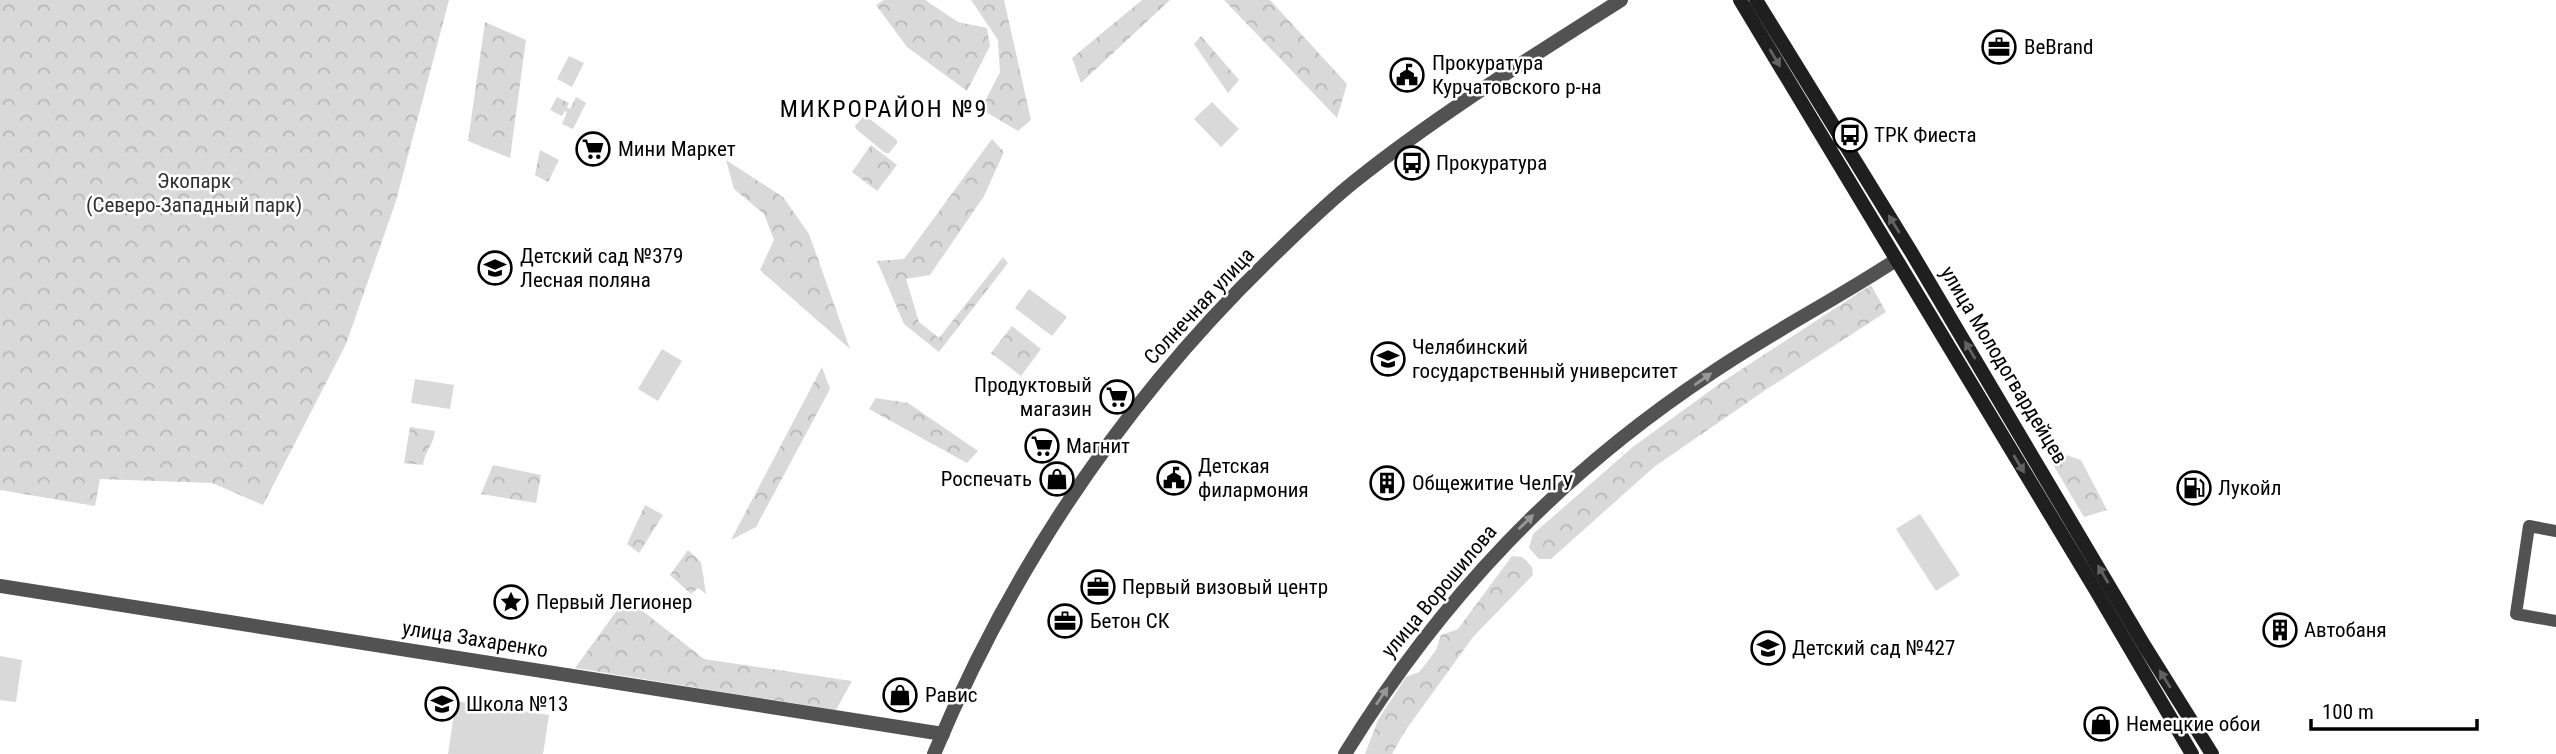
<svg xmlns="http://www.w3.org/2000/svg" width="2556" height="754" font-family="'Roboto Condensed',sans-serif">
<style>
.forest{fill:url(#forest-crowns)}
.pitch{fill:#d9d9d9}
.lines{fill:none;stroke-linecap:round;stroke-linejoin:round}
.minor{stroke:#525252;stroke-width:12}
.tertiary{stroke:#525252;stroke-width:14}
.secondary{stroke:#1f1f1f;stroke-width:14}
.oneway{fill:#626262}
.oneway2{fill:#979797}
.labels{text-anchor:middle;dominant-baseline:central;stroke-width:5;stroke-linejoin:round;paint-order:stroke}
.poi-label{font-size:21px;fill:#000;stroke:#fff;text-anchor:start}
.park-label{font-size:21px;fill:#303030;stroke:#fff}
.street-label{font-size:21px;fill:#000;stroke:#fff}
.quarter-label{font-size:24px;letter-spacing:2px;fill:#000;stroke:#fff}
</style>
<defs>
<pattern id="forest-crowns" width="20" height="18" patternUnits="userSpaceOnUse" patternTransform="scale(1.75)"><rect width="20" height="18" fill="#d9d9d9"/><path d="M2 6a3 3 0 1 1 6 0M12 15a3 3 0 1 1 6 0" fill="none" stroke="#b8b8b8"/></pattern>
</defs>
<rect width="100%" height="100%" fill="#fff"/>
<g class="forest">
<path d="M0,0H449L396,201L346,344L263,505L212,483L100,479L95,506L0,490Z"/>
<path d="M884,0H925L958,22L987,28L990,46L967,91L907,47L876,5Z"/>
<path d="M971,0H1004L1031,120L1018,131L981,109L1000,72L998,40Z"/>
<path d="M1142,0H1170L1081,83L1072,58Z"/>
<path d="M1224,0H1270L1347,84L1337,118Z"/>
<path d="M485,22L526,40L510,158L468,141Z"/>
<path d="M1201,36L1239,80L1228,93L1194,44Z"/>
<path d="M557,97L569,103L567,107L570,109L576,97L586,103L573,129L562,124L567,112L565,111L562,116L550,110Z"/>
<path d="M992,139L1004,152L984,196L930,275L906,279L919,322L939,338L1003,257L1008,263L939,352L904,324L877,261L904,259Z"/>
<path d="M871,145L897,165L877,191L852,172Z"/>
<path d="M540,150L559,160L548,182L535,175Z"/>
<path d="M726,160L783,197L809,234L850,349L760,270L774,240L764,214L734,189Z"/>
<path d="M1871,285L1886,312L1764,391L1654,467L1551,559H1539L1529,548L1533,534L1634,446L1722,382Z"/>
<path d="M1012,326L1041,349L1021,376L991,353Z"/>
<path d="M822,367L830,389L756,527L731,540Z"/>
<path d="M876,398L908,403L978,451L967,463L869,409Z"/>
<path d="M410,427L435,431C433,446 426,449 423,465L404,463Z"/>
<path d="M2066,455L2081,460L2107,510L2084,517L2052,463Z"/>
<path d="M493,465L541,475L536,503L481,494Z"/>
<path d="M645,505L663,515L639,553L627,544Z"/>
<path d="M688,550L701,562L706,594L698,588L691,594L670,575Z"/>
<path d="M1512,556L1522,557L1532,567L1533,575L1473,637L1405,731L1392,754H1365L1378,720L1406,677L1419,672L1428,661L1436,650L1441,635L1458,629Z"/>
<path d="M626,598L704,659L852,681L836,710L575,668Z"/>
</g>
<g class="pitch">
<path d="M569,56L584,63L572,87L557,79Z"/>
<path d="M1212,102L1239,129L1221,147L1194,119Z"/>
<path d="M864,116H866L897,140V143L889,153H885L856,129L855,126Z"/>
<path d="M1029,289L1067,317L1052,336L1015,308Z"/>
<path d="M662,349L682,361L658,401L638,389Z"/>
<path d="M415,379L454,385L450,409L411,403Z"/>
<path d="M1920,514L1960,575L1936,591L1896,529Z"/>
<path d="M0,656L22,660L16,702L0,700Z"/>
<path d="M456,701L549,715L543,754H448Z"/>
</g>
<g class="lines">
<path class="minor" d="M2556,531L2529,526L2516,614L2556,621"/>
<g class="tertiary">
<path d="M0,586L943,734"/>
<path d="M934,754C1013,565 1126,398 1273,256C1300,230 1326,204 1355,181C1439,114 1530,58 1621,0"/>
<path d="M1345,754C1441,598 1558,475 1710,374C1770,333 1835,300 1896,260"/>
</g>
<g class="secondary">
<path d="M1740,0L2095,589L2192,754"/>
<path d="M1756,0L1910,250L2144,645L2212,754"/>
</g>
</g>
<defs><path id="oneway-solid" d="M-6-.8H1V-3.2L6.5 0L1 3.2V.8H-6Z" transform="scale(1.75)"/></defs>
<g class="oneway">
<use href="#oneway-solid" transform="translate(1775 58) rotate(59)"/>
<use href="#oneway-solid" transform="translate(1894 224) rotate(-122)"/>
<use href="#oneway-solid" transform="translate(1970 350) rotate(-121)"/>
<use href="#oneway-solid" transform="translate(2019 464) rotate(59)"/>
<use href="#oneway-solid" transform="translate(2103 574) rotate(-120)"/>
<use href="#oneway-solid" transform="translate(2165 679) rotate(-122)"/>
</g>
<g class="oneway2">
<use href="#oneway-solid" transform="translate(1703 379) rotate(-35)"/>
<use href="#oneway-solid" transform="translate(1526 522) rotate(-44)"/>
<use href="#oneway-solid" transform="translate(1382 696) rotate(-56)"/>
</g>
<defs>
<symbol id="office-ring" viewBox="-11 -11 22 22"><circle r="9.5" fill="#fff" stroke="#000" stroke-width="1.5"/><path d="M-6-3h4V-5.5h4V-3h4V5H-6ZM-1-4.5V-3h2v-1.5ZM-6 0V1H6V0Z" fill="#000"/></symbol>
<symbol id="civic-ring" viewBox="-11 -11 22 22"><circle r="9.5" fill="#fff" stroke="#000" stroke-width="1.5"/><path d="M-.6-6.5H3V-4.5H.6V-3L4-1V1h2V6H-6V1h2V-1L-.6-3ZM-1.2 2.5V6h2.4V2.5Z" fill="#000"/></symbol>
<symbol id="bus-ring" viewBox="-11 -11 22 22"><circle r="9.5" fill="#fff" stroke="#000" stroke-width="1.5"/><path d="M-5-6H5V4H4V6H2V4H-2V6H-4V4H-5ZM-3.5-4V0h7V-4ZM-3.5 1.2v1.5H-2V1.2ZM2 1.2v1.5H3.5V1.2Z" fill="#000"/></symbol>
<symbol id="supermarket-ring" viewBox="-11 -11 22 22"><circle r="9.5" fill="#fff" stroke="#000" stroke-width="1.5"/><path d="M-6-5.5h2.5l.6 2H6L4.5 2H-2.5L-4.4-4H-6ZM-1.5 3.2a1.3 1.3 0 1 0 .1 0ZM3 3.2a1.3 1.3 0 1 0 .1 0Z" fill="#000"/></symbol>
<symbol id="school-ring" viewBox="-11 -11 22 22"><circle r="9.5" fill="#fff" stroke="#000" stroke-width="1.5"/><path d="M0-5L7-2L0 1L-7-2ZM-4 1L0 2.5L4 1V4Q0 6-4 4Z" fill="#000"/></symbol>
<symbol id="university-ring" viewBox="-11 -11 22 22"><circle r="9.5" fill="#fff" stroke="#000" stroke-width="1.5"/><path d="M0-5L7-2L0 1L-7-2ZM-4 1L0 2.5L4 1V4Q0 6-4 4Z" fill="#000"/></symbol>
<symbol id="shop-ring" viewBox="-11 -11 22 22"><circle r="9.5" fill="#fff" stroke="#000" stroke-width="1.5"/><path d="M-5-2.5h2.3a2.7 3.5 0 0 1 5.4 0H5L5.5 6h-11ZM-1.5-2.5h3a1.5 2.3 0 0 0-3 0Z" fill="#000"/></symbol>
<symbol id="building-ring" viewBox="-11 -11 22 22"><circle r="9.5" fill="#fff" stroke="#000" stroke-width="1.5"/><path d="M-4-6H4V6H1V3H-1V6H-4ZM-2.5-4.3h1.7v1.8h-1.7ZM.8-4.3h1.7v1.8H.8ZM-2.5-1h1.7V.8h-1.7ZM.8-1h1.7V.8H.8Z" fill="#000"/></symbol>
<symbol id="fuel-ring" viewBox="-11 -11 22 22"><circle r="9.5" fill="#fff" stroke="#000" stroke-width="1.5"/><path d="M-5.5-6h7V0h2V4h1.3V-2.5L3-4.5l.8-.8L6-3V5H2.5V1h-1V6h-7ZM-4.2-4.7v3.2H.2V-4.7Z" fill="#000"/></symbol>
<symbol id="sight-ring" viewBox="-11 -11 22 22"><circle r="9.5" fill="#fff" stroke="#000" stroke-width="1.5"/><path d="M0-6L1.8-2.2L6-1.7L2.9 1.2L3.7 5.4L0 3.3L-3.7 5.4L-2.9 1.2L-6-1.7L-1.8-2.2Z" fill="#000"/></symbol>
</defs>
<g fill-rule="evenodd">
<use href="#office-ring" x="1980" y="28" width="38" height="38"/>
<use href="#civic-ring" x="1388" y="56" width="38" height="38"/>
<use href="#bus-ring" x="1831" y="116" width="38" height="38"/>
<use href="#supermarket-ring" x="574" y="130" width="38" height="38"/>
<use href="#bus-ring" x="1393" y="144" width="38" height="38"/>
<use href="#school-ring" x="476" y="249" width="38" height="38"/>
<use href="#university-ring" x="1369" y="340" width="38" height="38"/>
<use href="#supermarket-ring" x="1098" y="378" width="38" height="38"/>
<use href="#supermarket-ring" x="1023" y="427" width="38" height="38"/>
<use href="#civic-ring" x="1155" y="459" width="38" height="38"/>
<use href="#shop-ring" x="1038" y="460" width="38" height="38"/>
<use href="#building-ring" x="1368" y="464" width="38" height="38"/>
<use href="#fuel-ring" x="2175" y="469" width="38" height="38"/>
<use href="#office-ring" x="1079" y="568" width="38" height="38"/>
<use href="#sight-ring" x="492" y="583" width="38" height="38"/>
<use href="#office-ring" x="1046" y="602" width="38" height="38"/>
<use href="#building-ring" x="2261" y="611" width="38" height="38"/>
<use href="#school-ring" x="1749" y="629" width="38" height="38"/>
<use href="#shop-ring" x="881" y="676" width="38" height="38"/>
<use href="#school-ring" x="423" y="685" width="38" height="38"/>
<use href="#shop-ring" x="2082" y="705" width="38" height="38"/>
</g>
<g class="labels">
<g class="poi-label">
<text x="2024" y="47">BeBrand</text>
<text x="1432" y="63">Прокуратура<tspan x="1432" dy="24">Курчатовского р-на</tspan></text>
<text x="1874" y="135">ТРК Фиеста</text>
<text x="618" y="149">Мини Маркет</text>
<text x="1436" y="163">Прокуратура</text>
<text x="520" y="256">Детский сад №379<tspan x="520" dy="24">Лесная поляна</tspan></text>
<text x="1412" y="347">Челябинский<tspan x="1412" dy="24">государственный университет</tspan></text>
<text x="1092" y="385" text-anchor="end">Продуктовый<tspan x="1092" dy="24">магазин</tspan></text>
<text x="1066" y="446">Магнит</text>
<text x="1198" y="466">Детская<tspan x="1198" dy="24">филармония</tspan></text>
<text x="1032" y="479" text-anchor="end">Роспечать</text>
<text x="1412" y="483">Общежитие ЧелГУ</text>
<text x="2218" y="488">Лукойл</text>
<text x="1122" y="587">Первый визовый центр</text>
<text x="536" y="602">Первый Легионер</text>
<text x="1090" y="621">Бетон СК</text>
<text x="2304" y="630">Автобаня</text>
<text x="1792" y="648">Детский сад №427</text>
<text x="925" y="695">Равис</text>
<text x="466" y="704">Школа №13</text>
<text x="2126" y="724">Немецкие обои</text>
</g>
<g class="park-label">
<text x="194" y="181">Экопарк<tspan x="194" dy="24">(Северо-Западный парк)</tspan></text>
</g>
<g class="street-label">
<text transform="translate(1199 306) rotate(-47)">Солнечная улица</text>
<text transform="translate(2004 365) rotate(59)">улица Молодогвардейцев</text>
<text transform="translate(1439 591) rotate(-50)">улица Ворошилова</text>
<text transform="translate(475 639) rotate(9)">улица Захаренко</text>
</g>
<g class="quarter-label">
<text x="884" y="109">МИКРОРАЙОН №9</text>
</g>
</g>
<path d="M2311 719v10h166v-10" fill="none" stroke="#000000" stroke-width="3.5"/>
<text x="2322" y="719" font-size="21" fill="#000000" stroke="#ffffff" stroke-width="5" paint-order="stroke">100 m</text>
</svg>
